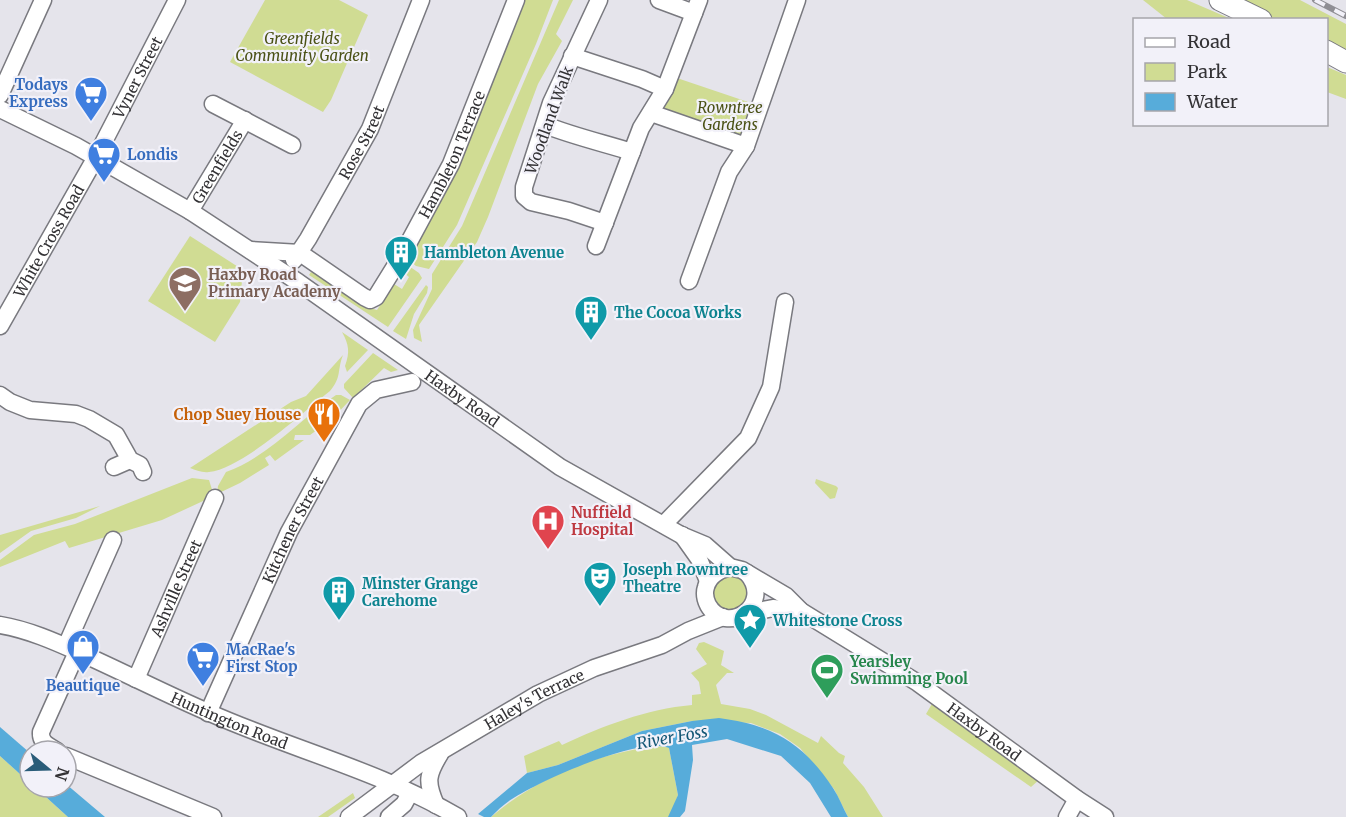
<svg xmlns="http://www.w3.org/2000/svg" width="1346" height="817" font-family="Merriweather,serif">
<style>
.green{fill:#d0dc93}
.water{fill:#57acda}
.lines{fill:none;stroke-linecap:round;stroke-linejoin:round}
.minor-casing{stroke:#79797f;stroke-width:19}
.major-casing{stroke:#79797f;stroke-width:23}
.minor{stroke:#fff;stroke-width:16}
.major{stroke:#fff;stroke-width:21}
.rail-casing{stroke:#8f8e94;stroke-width:6}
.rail{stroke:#f2f1f9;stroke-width:4;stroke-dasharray:11;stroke-linecap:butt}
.labels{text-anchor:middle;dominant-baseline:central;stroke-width:4.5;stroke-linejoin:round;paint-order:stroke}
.park-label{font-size:15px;font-style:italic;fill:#4b5216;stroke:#f2f1f9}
.street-label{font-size:15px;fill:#333235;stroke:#f2f1f9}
.shop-label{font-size:15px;font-weight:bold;fill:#366cbe;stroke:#f2f1f9;text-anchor:start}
.culture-label{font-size:15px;font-weight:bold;fill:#0d838f;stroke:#f2f1f9;text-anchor:start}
.education-label{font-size:15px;font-weight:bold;fill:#785e54;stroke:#f2f1f9;text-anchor:start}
.food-label{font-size:15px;font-weight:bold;fill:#c56008;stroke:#f2f1f9;text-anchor:end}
.health-label{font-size:15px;font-weight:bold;fill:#be3a42;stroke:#f2f1f9;text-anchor:start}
.leisure-label{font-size:15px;font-weight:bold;fill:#27864d;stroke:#f2f1f9;text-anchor:start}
.water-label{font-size:16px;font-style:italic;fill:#135675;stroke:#f2f1f9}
</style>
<rect width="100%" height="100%" fill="#e5e4eb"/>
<g class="green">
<path d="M265,0H339L368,15L331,100L323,112L230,62Z"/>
<path d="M525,0H553L536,44L457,225L429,269L416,266L409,260L458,168Z"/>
<path d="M559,0H573L556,34L562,41L538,84L488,217L477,242L419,325L422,342L414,338L413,330L432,289V274L462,226Z"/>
<path d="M1143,0H1187L1231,19H1167Z"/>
<path d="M1233,0H1300L1346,24V55L1327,45L1326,20L1274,19Z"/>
<path d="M1327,67L1346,75V99L1327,92Z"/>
<path d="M674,77L754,104L742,135L738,137L665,110L664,104Z"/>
<path d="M190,236L243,270L240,302L215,342L148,301Z"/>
<path d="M406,264L419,273L422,278L388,327L309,275L311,272L318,275L366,307L377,310L394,284L402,289L409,277L402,271Z"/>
<path d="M426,285L428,287L427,293L414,314L406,339L393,331Z"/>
<path d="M342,332L368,350L347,372L345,366C350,352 349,345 342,332Z"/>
<path d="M373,353L398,370L391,372L384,368L353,398L344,388V384Z"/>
<path d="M343,355C337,370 342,377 330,391C302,413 243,468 209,472C202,473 196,470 190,468L291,402L306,396Z"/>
<path d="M336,395H341L350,400L331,420L310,435H295L294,440H304L275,461L270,455L265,458L269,465L240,483L217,494L218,486L226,472C267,458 301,418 336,395Z"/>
<path d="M192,478L209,480L214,496L162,520L69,548L65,541L0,567V560L34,535L75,524Z"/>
<path d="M816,479L836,486L838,488L835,498L830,499L815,483Z"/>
<path d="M100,506L76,518L31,531L0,553V535Z"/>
<circle cx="730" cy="593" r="17"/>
<path d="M704,642L724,651L721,665L734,673H727L716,685L721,704L750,709L766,715L818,743L821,736L839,753L845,756L843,763L864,787L883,817H848L834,789L800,748L780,734L751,723L692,721L642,731L558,765L527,773L524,756L559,741L562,745C603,726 646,709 692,705V695L701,694L699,682L691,673L707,664L696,649L699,643Z"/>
<path d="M933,702L1040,779L1031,787L926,714Z"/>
<path d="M665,746L669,748L678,795L670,817H491C535,778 606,749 665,746Z"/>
<path d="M0,756L30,783V787H35L68,817H0Z"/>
<path d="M353,793L355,798L328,817H318Z"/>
</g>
<g class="water">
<path d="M719,718C773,725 803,743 833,788C839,797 843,808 848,817H831L810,783L781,756L727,739L692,745L693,760L685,811L680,817H668L678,795L669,748C638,736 540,781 512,799C504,804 497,811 491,817H484L478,814L527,773L558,765L642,731L692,721Z"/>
<path d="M0,727L30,753V783L0,756Z"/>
<path d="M66,784L105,817H68L35,787H66Z"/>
</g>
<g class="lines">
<defs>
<g id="minor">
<path d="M599,0L551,103L524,187V196L531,202L569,211L605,223"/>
<path d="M659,0L694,13"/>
<path d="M572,56L642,79L665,89"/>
<path d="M0,95L43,0"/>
<path d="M213,104L292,145"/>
<path id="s1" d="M0,109L76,146L190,211L298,282L560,467L681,535L705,545L730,567L742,570L769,586L786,596L801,611L918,683L1077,799L1105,817"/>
<path d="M651,113L746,146"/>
<path d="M545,125C573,136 603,143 632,152"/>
<path id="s2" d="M190,211L245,120"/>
<path d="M596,246L641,128L665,89L699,0"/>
<path id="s3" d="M250,250L300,253L364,297L370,300L376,297L402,255L451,164L516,0"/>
<path id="s4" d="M294,260L308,239L370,129L421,0"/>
<path d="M689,281L729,172L746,146L797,0"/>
<path id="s5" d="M0,326L96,157L177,0"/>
<path d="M0,395L10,402L30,410L76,414L89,419L116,435L130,460L140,465L143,472"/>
<path d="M114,467L130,460"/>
<path d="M664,524L748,438L771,387L785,302"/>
<path d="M682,535L699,559L708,581"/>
<path d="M730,567C719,570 709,575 706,587C704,593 705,599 708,605C726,637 775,605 747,573"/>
<path d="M744,614L773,608L801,611"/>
<path id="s6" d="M0,625C30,630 58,643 85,655C127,674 168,695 210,713C291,749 380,771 458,817"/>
<path d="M66,646L113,540"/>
<path id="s7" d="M136,679L215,498"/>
<path id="s8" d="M208,713L289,532L359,404L376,390L412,382"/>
<path d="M57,751C49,746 40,743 41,732L77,652"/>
<path d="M66,756L213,817"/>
<path d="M436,805C426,782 427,775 440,754"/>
<path id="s9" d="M349,817L421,763L538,694L594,668L662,645L688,631L723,617"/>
<path d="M389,817L404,804L410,793"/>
<path d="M1067,817L1077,799"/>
</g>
<g id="major">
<path d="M1220,0L1261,20"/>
<path d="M1326,51L1346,62"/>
</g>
</defs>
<use href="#minor" class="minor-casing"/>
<use href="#major" class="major-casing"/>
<use href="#minor" class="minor"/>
<use href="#major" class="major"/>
<defs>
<path id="rail" d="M1315,0L1346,16"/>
</defs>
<use href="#rail" class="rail-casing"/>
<use href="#rail" class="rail"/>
</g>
<defs>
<symbol id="supermarket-pin" viewBox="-11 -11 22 30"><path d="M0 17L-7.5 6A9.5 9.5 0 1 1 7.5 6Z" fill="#3f7fe0" stroke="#f2f1f9"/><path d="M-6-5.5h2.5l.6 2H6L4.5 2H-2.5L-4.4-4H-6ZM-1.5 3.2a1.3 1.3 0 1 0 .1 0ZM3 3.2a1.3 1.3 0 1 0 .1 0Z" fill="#fff"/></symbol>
<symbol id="building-pin" viewBox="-11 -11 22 30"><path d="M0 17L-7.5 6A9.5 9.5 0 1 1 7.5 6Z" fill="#0f9aa8" stroke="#f2f1f9"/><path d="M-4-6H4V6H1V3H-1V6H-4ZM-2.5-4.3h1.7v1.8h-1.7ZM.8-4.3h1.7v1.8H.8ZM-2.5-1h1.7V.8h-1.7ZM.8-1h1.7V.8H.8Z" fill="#fff"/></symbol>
<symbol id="school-pin" viewBox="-11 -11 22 30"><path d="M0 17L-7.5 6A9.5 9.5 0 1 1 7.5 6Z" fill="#8d6e63" stroke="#f2f1f9"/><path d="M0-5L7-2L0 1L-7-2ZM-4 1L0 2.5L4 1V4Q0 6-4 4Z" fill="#fff"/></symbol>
<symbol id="restaurant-pin" viewBox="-11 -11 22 30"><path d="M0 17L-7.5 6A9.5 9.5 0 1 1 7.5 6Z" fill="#e8710a" stroke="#f2f1f9"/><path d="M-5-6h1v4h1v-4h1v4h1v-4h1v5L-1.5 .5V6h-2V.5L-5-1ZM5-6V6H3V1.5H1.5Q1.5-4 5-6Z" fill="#fff"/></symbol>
<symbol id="hospital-pin" viewBox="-11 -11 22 30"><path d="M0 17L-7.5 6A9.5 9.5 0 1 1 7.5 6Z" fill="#e0444e" stroke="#f2f1f9"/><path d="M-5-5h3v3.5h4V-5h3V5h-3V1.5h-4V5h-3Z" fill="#fff"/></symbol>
<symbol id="theatre-pin" viewBox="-11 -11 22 30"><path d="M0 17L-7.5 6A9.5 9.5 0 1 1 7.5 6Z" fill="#0f9aa8" stroke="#f2f1f9"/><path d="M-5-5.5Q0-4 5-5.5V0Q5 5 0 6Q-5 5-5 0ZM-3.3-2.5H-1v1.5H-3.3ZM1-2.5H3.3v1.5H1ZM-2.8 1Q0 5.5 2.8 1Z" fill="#fff"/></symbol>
<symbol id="sight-pin" viewBox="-11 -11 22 30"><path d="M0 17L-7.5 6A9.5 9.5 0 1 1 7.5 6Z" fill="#0f9aa8" stroke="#f2f1f9"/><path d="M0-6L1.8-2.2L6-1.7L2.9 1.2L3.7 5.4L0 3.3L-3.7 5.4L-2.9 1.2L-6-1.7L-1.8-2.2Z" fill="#fff"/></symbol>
<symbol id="shop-pin" viewBox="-11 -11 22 30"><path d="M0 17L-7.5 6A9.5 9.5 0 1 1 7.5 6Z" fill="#3f7fe0" stroke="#f2f1f9"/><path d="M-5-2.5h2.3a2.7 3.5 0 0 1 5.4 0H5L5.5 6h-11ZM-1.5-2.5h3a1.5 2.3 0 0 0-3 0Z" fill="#fff"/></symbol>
<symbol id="stadium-pin" viewBox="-11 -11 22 30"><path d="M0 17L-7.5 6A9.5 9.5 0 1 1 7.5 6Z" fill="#2e9e5b" stroke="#f2f1f9"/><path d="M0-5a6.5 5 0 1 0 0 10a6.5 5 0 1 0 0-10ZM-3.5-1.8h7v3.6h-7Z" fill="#fff"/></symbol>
</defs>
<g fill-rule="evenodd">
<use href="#supermarket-pin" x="72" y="74" width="38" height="52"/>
<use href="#supermarket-pin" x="85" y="135" width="38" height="52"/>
<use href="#building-pin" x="382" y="233" width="38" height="52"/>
<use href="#school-pin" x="166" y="264" width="38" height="52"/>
<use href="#building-pin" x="572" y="293" width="38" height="52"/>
<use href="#restaurant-pin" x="305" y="395" width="38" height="52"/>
<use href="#hospital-pin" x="529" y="502" width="38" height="52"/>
<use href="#theatre-pin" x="581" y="559" width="38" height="52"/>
<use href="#building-pin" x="320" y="573" width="38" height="52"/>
<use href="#sight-pin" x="731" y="601" width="38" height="52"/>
<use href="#shop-pin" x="64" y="627" width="38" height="52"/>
<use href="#supermarket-pin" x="184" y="639" width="38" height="52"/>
<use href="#stadium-pin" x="808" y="651" width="38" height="52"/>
</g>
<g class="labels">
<g class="park-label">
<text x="302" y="38">Greenfields<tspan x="302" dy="17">Community Garden</tspan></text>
<text x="730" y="107">Rowntree<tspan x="730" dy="17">Gardens</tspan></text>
</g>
<g class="street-label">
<text stroke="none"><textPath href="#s5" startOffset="284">Vyner Street</textPath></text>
<text transform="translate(549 120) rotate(-70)">Woodland Walk</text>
<text stroke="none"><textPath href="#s4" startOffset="136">Rose Street</textPath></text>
<text stroke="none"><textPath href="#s3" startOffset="303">Hambleton Terrace</textPath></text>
<text stroke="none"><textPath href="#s2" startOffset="52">Greenfields</textPath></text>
<text stroke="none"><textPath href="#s5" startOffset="98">White Cross Road</textPath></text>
<text stroke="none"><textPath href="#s1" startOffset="546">Haxby Road</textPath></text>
<text stroke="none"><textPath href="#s8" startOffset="202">Kitchener Street</textPath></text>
<text stroke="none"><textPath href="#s7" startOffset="99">Ashville Street</textPath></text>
<text stroke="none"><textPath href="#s9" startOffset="220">Haley's Terrace</textPath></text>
<text stroke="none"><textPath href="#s6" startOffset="249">Huntington Road</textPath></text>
<text stroke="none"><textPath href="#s1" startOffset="1168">Haxby Road</textPath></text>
</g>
<g class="shop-label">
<text x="68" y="84" text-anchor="end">Todays<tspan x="68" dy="17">Express</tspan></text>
<text x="127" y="154">Londis</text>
<text x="226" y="649">MacRae's<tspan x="226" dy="17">First Stop</tspan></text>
<text x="83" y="685" text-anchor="middle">Beautique</text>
</g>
<g class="culture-label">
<text x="424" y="252">Hambleton Avenue</text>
<text x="614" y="312">The Cocoa Works</text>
<text x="623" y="569">Joseph Rowntree<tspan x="623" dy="17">Theatre</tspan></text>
<text x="362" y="583">Minster Grange<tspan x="362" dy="17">Carehome</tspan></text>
<text x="773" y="620">Whitestone Cross</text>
</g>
<g class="education-label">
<text x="208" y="274">Haxby Road<tspan x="208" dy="17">Primary Academy</tspan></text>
</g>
<g class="food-label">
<text x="301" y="414">Chop Suey House</text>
</g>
<g class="health-label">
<text x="571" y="512">Nuffield<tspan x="571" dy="17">Hospital</tspan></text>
</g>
<g class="leisure-label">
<text x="850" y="661">Yearsley<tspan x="850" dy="17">Swimming Pool</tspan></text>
</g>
<g class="water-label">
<text transform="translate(672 737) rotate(-10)">River Foss</text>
</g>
</g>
<rect x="1133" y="18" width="195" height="108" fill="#f2f1f9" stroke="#a6a5ab" stroke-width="1.5"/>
<rect x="1145" y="38" width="30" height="9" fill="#ffffff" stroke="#a6a5ab" stroke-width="1.5"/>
<text x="1187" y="48" font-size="18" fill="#333235">Road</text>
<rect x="1145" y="63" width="30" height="18" fill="#d0dc93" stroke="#a6a5ab" stroke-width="1.5"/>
<text x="1187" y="78" font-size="18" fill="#333235">Park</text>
<rect x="1145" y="93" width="30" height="18" fill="#57acda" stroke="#a6a5ab" stroke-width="1.5"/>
<text x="1187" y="108" font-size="18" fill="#333235">Water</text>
<g transform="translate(48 769) rotate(109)"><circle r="28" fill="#f2f1f9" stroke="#a6a5ab" stroke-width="1.5"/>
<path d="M0-4.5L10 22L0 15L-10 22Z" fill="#2a5c79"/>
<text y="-9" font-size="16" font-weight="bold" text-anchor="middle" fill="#333235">N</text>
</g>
</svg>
